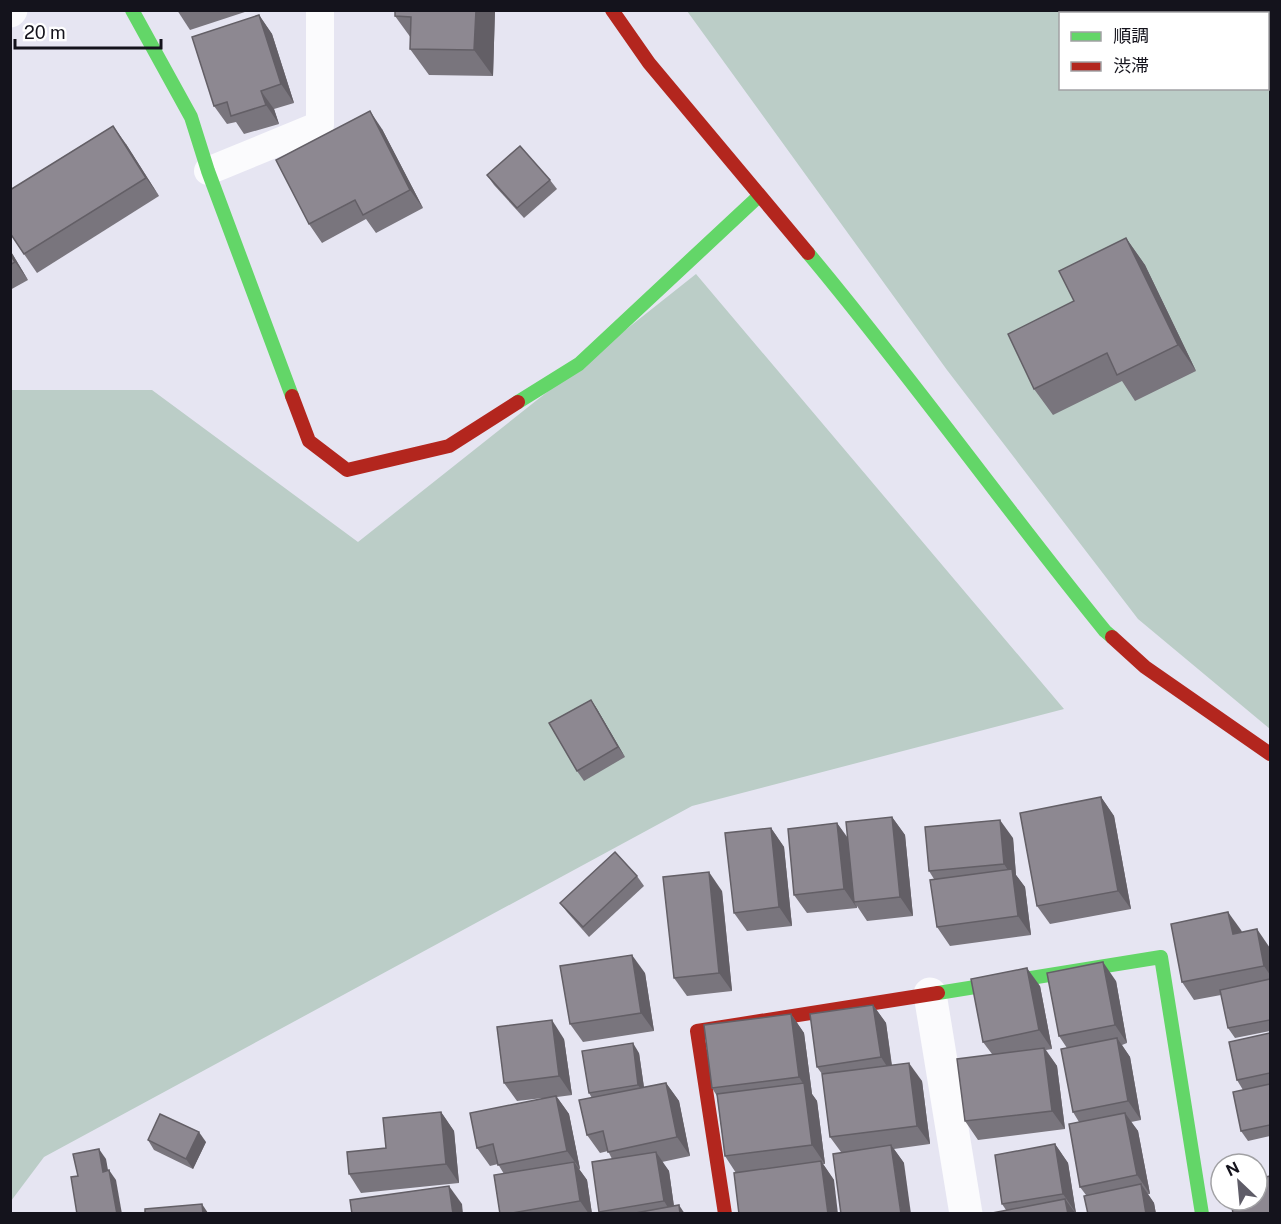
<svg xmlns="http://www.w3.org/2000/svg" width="1281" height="1224" font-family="'Public Sans','Noto Sans JP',sans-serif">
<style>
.green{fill:#bbcdc7;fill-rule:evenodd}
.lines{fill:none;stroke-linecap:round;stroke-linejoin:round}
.lane{stroke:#fbfbfd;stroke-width:28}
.street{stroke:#fbfbfd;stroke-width:33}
.fast{stroke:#63d668;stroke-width:14}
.jam{stroke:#b3261e;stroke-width:14}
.wall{fill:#79757d}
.shaded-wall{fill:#635f66}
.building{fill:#8d8891;stroke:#635f66;stroke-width:1.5}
</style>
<rect width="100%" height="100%" fill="#e6e5f2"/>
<g class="green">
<path d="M687,11H1270V729L1138,619L947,370ZM1060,14H1268V88H1060Z"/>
<path d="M696,274L1064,709L692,806L44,1157L11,1201V390H152L358,542Z"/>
</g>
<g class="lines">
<path class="lane" d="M208,171L320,125V10"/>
<g class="street">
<path d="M10,11L11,10"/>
<path d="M930,994L966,1214"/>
</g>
<g class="fast">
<path d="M132,10L191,117L208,171L292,396"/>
<path d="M808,253C911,376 1004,507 1105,631L1112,637"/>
<path d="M518,402L579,364L759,196"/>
<path d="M938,993L1161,957L1202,1214"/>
</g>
<g class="jam">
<path d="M612,10L649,63L808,253"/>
<path d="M292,396L309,441L347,470L449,446L518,402"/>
<path d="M1112,637L1145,667L1270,754"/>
<path d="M725,1214L697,1031L938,993"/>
</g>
</g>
<g class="wall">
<path d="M177,10H251L190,30Z"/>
<path d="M495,10L493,76L429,75L410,49L411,38L395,16Z"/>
<path d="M259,15L272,34L294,103L274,109L279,124L244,134L236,122L227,124L214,106Z"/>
<path d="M382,129L423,208L376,233L366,219L322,243L309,224Z"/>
<path d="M126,144L159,196L37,273L24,254Z"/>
<path d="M487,175L550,180L557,189L524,218L494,185Z"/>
<path d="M1126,238L1145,265L1196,371L1135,401L1122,381L1053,415L1034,389L1074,301Z"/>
<path d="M10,250L28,280L10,290Z"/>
<path d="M591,700L597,709L625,757L584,781L577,771Z"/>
<path d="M1101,797L1114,816L1131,909L1050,924L1037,906Z"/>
<path d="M892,817L905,835L913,916L867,921L857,906V908L807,913L794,895L837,823L848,838Z"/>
<path d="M771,828L784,847L792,926L747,931L734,913Z"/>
<path d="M1013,838L1016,875L1025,887L1031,935L950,946L937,927L934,879L929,871Z"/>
<path d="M637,876L644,886L589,937L567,912L560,903Z"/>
<path d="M722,891L732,991L687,996L674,978Z"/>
<path d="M1241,930L1242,932L1270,948V1031L1235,1038L1228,1028L1221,995L1194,1000L1182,982Z"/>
<path d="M645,973L654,1031L583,1042L570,1024Z"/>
<path d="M1116,981L1127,1043L1122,1045L1130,1057L1141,1120L1131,1122L1138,1131L1150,1194H1148L1154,1203L1156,1214H1088L1086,1195L1080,1187L1079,1122L1073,1112L1067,1048L1059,1036Z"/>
<path d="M1040,986L1052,1049L1046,1050L1057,1066L1065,1129L978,1140L965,1121L992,1054L983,1042Z"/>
<path d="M873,1005L886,1023L892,1065L922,1081L930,1144L894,1149L904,1163L841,1152L830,1137L822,1074L817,1067Z"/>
<path d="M791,1014L804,1033L812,1094L817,1101L825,1164H823L834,1180L736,1173L725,1156L717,1096L712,1088Z"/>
<path d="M1270,1033V1084L1243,1090L1237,1080Z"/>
<path d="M564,1039L572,1095L557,1097L569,1114L580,1169H579L587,1180L592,1214H500L504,1174L498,1164L490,1166L477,1148L543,1098L517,1101L504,1083Z"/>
<path d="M639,1053L644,1087L666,1083L679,1101L690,1156L662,1162L669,1171L674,1206L685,1214H601L599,1212L612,1159L608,1151L600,1153L587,1135L592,1098L589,1093Z"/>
<path d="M1270,1084V1136L1248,1141L1241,1131Z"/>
<path d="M441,1112L454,1131L459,1183L361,1193L349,1174L386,1148Z"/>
<path d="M148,1140L206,1142L193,1169L154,1150Z"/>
<path d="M1055,1144L1068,1163L1076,1214L1006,1210L1002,1204Z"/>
</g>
<g class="shaded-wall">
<path d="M476,10H495L493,76L474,50Z"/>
<path d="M259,15L272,34L294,103L281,84Z"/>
<path d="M261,91L274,109L279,124L266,105Z"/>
<path d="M370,111L382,129L423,208L410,190Z"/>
<path d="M113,126L126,144L159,196L146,178Z"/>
<path d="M1126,238L1145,265L1196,371L1178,345Z"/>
<path d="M10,250L28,280L15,262L10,254Z"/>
<path d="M591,700L597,709L625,757L618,747Z"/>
<path d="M1101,797L1114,816L1131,909L1118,891Z"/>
<path d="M892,817L905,835L913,916L900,897Z"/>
<path d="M1000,820L1013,838L1016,875L1025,887L1031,935L1018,916L1013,878L1004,864Z"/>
<path d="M837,823L850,842L854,902L857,908L844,889Z"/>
<path d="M771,828L784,847L792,926L779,907Z"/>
<path d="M709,872L722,891L732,991L719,973Z"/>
<path d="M1228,912L1241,930L1246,952L1233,934Z"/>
<path d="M1257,929L1270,948V975L1264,966Z"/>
<path d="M632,955L645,973L654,1031L641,1013Z"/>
<path d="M1103,962L1116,981L1127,1043L1115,1025Z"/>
<path d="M1027,968L1040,986L1052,1049L1039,1030Z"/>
<path d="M873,1005L886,1023L893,1076L881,1057Z"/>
<path d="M791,1014L804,1033L812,1094L817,1101L825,1164L812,1145L804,1085L799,1077Z"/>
<path d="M552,1020L564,1039L572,1095L559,1076Z"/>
<path d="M1117,1038L1130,1057L1141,1120L1128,1101Z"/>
<path d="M633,1043L639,1053L645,1095L638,1085Z"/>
<path d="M1044,1048L1057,1066L1065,1129L1052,1111Z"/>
<path d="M909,1063L922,1081L930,1144L917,1126Z"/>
<path d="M666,1083L679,1101L690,1156L677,1137Z"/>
<path d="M556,1096L569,1114L580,1169L567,1151Z"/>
<path d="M441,1112L454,1131L459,1183L446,1164Z"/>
<path d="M1125,1113L1138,1131L1150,1194L1137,1175Z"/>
<path d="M199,1132L206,1142L193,1169L186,1159Z"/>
<path d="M1055,1144L1068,1163L1076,1213L1063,1194Z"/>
<path d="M891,1145L904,1163L911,1214H901Z"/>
<path d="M99,1149L106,1159L110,1181L103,1172Z"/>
<path d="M656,1152L669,1171L675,1214H672L664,1201Z"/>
<path d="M821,1161L834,1180L838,1214H828Z"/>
<path d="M574,1162L587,1180L592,1214H589L580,1201Z"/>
<path d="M109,1170L116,1180L122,1214H117Z"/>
<path d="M1141,1184L1154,1203L1156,1214H1146Z"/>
<path d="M449,1186L462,1204L463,1214H453Z"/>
<path d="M1065,1199L1076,1214H1068Z"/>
<path d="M202,1204L208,1213V1214H203Z"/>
<path d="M679,1205L685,1214H680Z"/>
</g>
<g class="building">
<path d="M395,10H476L474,50L410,49L411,17L395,16Z"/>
<path d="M259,15L281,84L261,91L266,105L231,116L227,102L214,106L192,37Z"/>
<path d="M370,111L410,190L363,215L355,200L309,224L276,160Z"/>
<path d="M113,126L146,178L24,254L10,233V190Z"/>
<path d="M520,146L550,180L517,208L487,175Z"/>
<path d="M1126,238L1178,345L1117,375L1107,353L1034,389L1008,334L1074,301L1059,271Z"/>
<path d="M10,254L15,262L10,265Z"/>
<path d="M591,700L618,747L577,771L549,723Z"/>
<path d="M1101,797L1118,891L1037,906L1020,813Z"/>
<path d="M892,817L900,897L854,902L846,822Z"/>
<path d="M1000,820L1004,864L929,871L925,827Z"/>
<path d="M837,823L844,889L794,895L788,829Z"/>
<path d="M771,828L779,907L734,913L725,833Z"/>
<path d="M615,852L637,876L583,927L560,903Z"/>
<path d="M1012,869L1018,916L937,927L930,880Z"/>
<path d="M709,872L719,973L674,978L663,877Z"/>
<path d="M1228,912L1233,934L1257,929L1264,966L1182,982L1171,924Z"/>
<path d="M632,955L641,1013L570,1024L560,966Z"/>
<path d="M1103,962L1115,1025L1059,1036L1047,973Z"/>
<path d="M1027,968L1039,1030L983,1042L971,979Z"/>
<path d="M1270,979V1020L1228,1028L1220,990Z"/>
<path d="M873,1005L881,1057L817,1067L810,1014Z"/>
<path d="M791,1014L799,1077L712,1088L704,1025Z"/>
<path d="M552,1020L559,1076L504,1083L497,1027Z"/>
<path d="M1270,1033V1073L1237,1080L1229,1042Z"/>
<path d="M1117,1038L1128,1101L1073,1112L1061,1049Z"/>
<path d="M633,1043L638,1085L589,1093L582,1051Z"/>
<path d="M1044,1048L1052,1111L965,1121L957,1059Z"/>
<path d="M909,1063L917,1126L830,1137L822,1074Z"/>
<path d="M666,1083L677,1137L608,1152L603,1131L587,1135L579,1100Z"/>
<path d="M804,1083L812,1145L725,1156L717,1094Z"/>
<path d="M1270,1084V1125L1241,1131L1233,1092Z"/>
<path d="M556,1096L567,1151L498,1165L493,1144L477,1148L470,1113Z"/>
<path d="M441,1112L446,1164L349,1174L347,1152L386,1148L383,1118Z"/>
<path d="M1125,1113L1137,1175L1080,1187L1069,1124Z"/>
<path d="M160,1114L199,1132L186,1159L148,1140Z"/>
<path d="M1055,1144L1063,1194L1002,1204L995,1155Z"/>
<path d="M891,1145L901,1214H841L833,1154Z"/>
<path d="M99,1149L103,1172L109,1170L117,1214H77L71,1177L78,1176L73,1154Z"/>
<path d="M656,1152L664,1201L599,1212L592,1162Z"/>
<path d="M821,1161L828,1214H739L734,1173Z"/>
<path d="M574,1162L580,1201L507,1214H500L494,1175Z"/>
<path d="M1270,1176V1214H1233L1231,1200H1257V1179Z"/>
<path d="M1141,1184L1146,1214H1088L1084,1196Z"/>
<path d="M449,1186L453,1214H352L350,1200Z"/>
<path d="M1065,1199L1068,1214H987Z"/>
<path d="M202,1204L203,1214H145V1209Z"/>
<path d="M679,1205L680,1214H630Z"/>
</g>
<rect width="1281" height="1224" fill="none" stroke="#14131c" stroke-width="24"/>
<rect x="1059" y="12" width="210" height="78" fill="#ffffff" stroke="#a1a1a4" stroke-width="1.5"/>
<rect x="1071" y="32" width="30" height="9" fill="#63d668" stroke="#a1a1a4" stroke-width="1.5"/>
<text x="1113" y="42" font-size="18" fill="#14131c">順調</text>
<rect x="1071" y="62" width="30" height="9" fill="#b3261e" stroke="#a1a1a4" stroke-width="1.5"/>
<text x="1113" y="72" font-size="18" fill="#14131c">渋滞</text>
<g transform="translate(1239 1182) rotate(334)"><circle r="28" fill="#ffffff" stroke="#a1a1a4" stroke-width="1.5"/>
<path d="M0-4.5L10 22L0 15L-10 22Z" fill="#5e5c67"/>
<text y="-9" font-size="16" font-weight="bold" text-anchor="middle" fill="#14131c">N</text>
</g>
<path d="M15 39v9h146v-9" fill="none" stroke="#14131c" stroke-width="3"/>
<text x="24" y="39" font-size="18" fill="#14131c" stroke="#ffffff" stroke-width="4.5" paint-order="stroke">20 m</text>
</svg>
